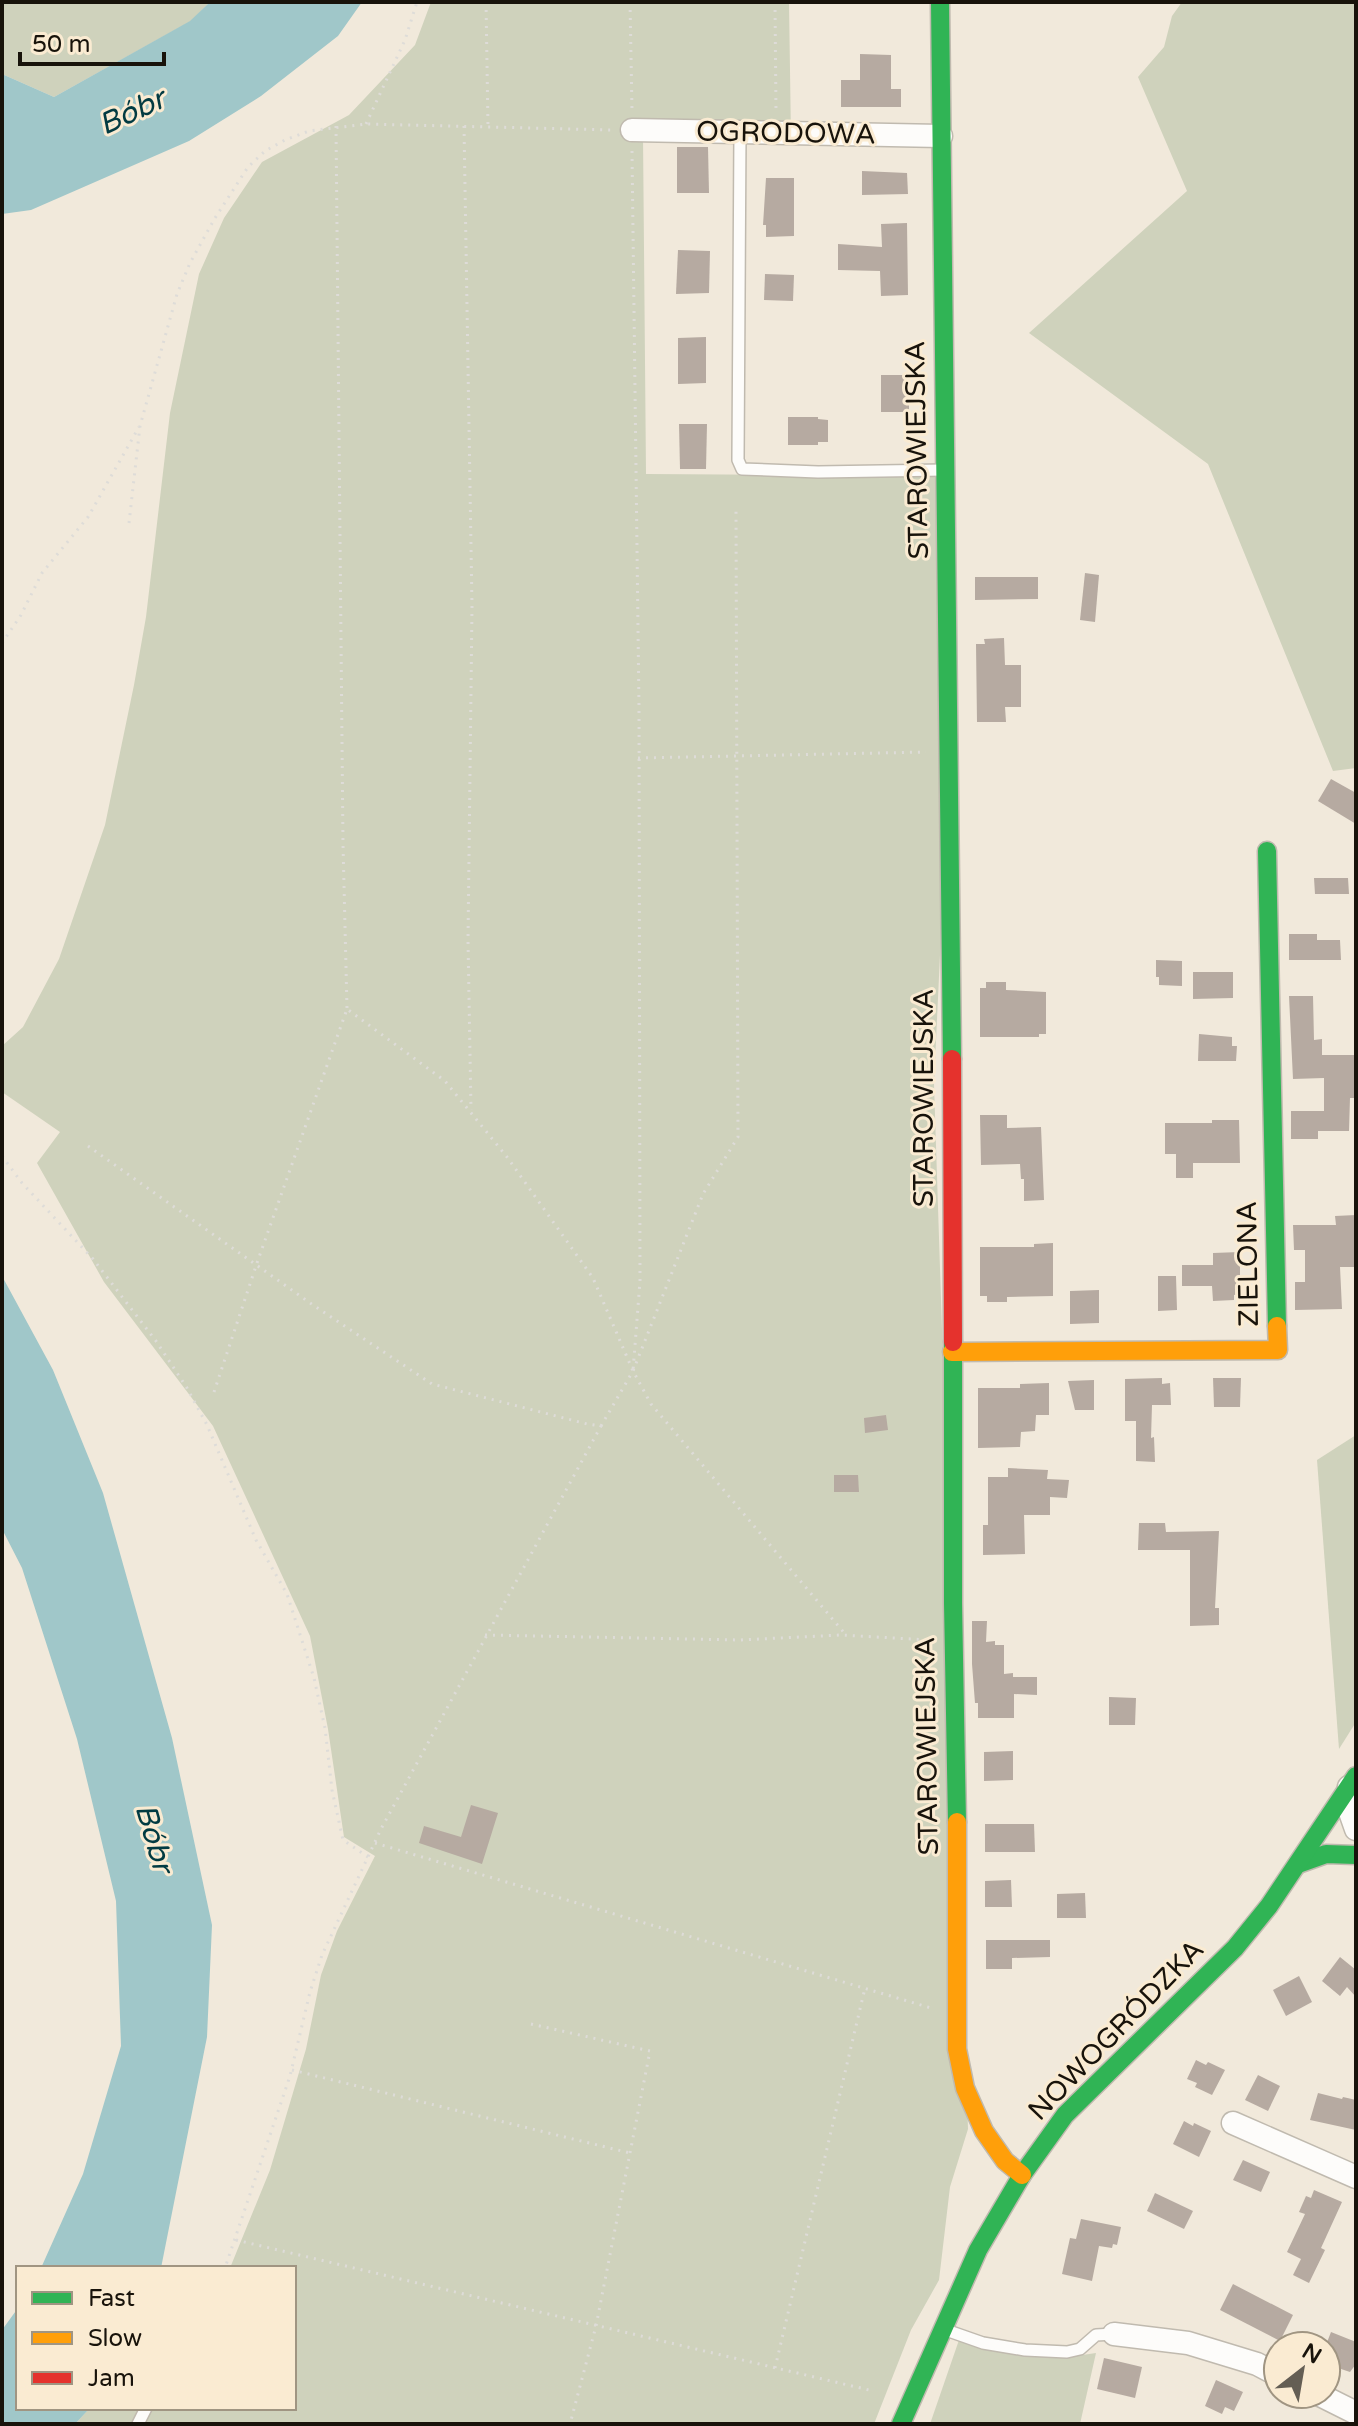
<svg xmlns="http://www.w3.org/2000/svg" width="1358" height="2426" font-family="'Varela Round',sans-serif">
<style>
.green{fill:#cfd2bc}
.water{fill:#a0c7c9}
.building{fill:#b6aaa1}
.lines{fill:none;stroke-linecap:round;stroke-linejoin:round}
.lane-casing{stroke:#c0baaf;stroke-width:14}
.street-casing{stroke:#c0baaf;stroke-width:25}
.fast-casing{stroke:#c0baaf;stroke-width:21}
.slow-casing{stroke:#c0baaf;stroke-width:21}
.jam-casing{stroke:#c0baaf;stroke-width:21}
.path{stroke:#dedcd8;stroke-width:3;stroke-dasharray:2 6;stroke-linecap:butt}
.lane{stroke:#fdfcfa;stroke-width:11}
.street{stroke:#fdfcfa;stroke-width:22}
.fast{stroke:#30b455;stroke-width:18}
.slow{stroke:#ff9f0a;stroke-width:18}
.jam{stroke:#e5322d;stroke-width:18}
.labels{text-anchor:middle;dominant-baseline:central;stroke-width:6;stroke-linejoin:round;paint-order:stroke}
.street-label{font-size:28px;fill:#18130b;stroke:#faebd2}
.water-label{font-size:30px;font-style:italic;fill:#023b42;stroke:#faebd2}
</style>
<rect width="100%" height="100%" fill="#f1e9db"/>
<g class="green">
<path d="M2,2H210L191,21L54,97L2,74Z"/>
<path d="M431,2H789L791,139L643,136L646,474L950,476L940,955L934,1084L968,2129L950,2187L939,2280L911,2330L874,2424H143L152,2408H294V2268H230L270,2170L306,2049L321,1975L337,1931L375,1856L344,1837L328,1729L310,1636L213,1426L104,1282L37,1163L60,1132L2,1092V1046L23,1027L59,959L105,825L134,685L146,617L170,413L199,274L224,218L262,162L349,115L415,45Z"/>
<path d="M1182,2H1356V768L1333,771L1208,464L1029,333L1187,191L1138,77L1164,47L1172,16Z"/>
<path d="M1356,1435V1722L1339,1749L1317,1460Z"/>
<path d="M959,2340L1069,2357L1096,2353L1080,2424H930Z"/>
<path d="M90,2408H144L135,2424H75Z"/>
</g>
<g class="water">
<path d="M210,2H362L338,36L261,96L189,141L31,210L2,214V74L54,97L190,21Z"/>
<path d="M2,1276L53,1370L103,1493L172,1738L212,1925L207,2037L161,2268H41L83,2174L121,2046L116,1901L77,1739L22,1568L2,1529Z"/>
<path d="M18,2308V2408H90L75,2424H2V2330Z"/>
</g>
<g class="building">
<path d="M860,54L891,55V89H901V107H841V80H860Z"/>
<path d="M677,147H708L709,193H677Z"/>
<path d="M862,171L907,173L908,194L862,195Z"/>
<path d="M766,178H794V236L766,237V225H763Z"/>
<path d="M907,223L908,295L881,296L880,271L838,270V244L882,247L881,224Z"/>
<path d="M678,250L710,251L709,293L676,294Z"/>
<path d="M765,274L794,275L793,301L764,300Z"/>
<path d="M706,337V383L678,384V338Z"/>
<rect x="881" y="375" width="28" height="37"/>
<path d="M788,417H818V419L828,420V442H818V445H788Z"/>
<path d="M679,424H707L706,469H680Z"/>
<path d="M1085,573L1099,575L1095,622L1080,620Z"/>
<path d="M975,577H1038V599L975,600Z"/>
<path d="M1004,638L1005,665H1021V707H1005L1006,722H977L976,644H985L984,639Z"/>
<path d="M1331,779L1356,793V824L1318,801Z"/>
<path d="M1314,878H1348L1349,894H1315Z"/>
<path d="M1289,934H1317V940H1340L1341,960H1289Z"/>
<path d="M1156,960L1182,961V986L1159,985V977H1156Z"/>
<path d="M1193,972H1233V998L1193,999Z"/>
<path d="M986,982H1006V990L1046,992V1034H1039V1037H980V988H986Z"/>
<path d="M1289,996H1313L1314,1040L1322,1039V1055H1356V1098H1350L1349,1131H1318V1139H1291V1111H1324V1078L1293,1079Z"/>
<path d="M1199,1034L1232,1037V1046H1237L1236,1061H1198Z"/>
<path d="M980,1115H1007V1128L1041,1127L1044,1200L1024,1201V1179H1021L1020,1164L981,1165Z"/>
<path d="M1212,1120H1239L1240,1163H1193V1178H1176V1154H1165V1123H1212Z"/>
<path d="M1356,1215V1267H1340L1342,1309L1295,1310V1282H1305V1250H1294L1293,1225H1336L1335,1216Z"/>
<path d="M1053,1243V1296L1007,1297V1302H987V1296H980V1247H1034V1244Z"/>
<path d="M1240,1252V1294L1234,1295V1300L1213,1301L1212,1286H1182V1265H1213V1253Z"/>
<path d="M1158,1276H1176L1177,1310L1158,1311Z"/>
<path d="M1099,1290V1323L1070,1324V1291Z"/>
<path d="M1162,1378V1384L1170,1383L1171,1405H1152L1151,1438L1154,1437L1155,1462L1136,1461V1421H1125V1379Z"/>
<path d="M1213,1378H1241L1240,1407H1214Z"/>
<path d="M1094,1380V1410H1075L1068,1381Z"/>
<path d="M1049,1383V1415H1036L1035,1431L1021,1432L1020,1447L978,1448V1388H1020V1384Z"/>
<path d="M886,1415L888,1430L865,1433L864,1418Z"/>
<path d="M1008,1468L1048,1470L1047,1479L1069,1480L1067,1498L1050,1497V1515H1024L1025,1554L983,1555V1525H988V1477H1008Z"/>
<path d="M834,1475H858L859,1492H834Z"/>
<path d="M1139,1523H1165L1166,1532L1219,1531L1215,1608H1219V1625L1190,1626V1550H1138Z"/>
<path d="M972,1621H987L986,1642L995,1641V1645H1004V1674L1013,1673V1677H1037V1695L1014,1694V1718H978V1703H975L972,1664Z"/>
<path d="M1109,1697L1136,1698L1135,1725H1109Z"/>
<path d="M1013,1751V1780L984,1781V1752Z"/>
<path d="M471,1805L498,1813L482,1864L419,1843L424,1826L461,1837Z"/>
<path d="M985,1824H1034L1035,1852H985Z"/>
<path d="M1011,1880L1012,1907H985V1881Z"/>
<path d="M1085,1893L1086,1918H1057V1894Z"/>
<path d="M986,1940H1050V1957L1012,1958V1969H986Z"/>
<path d="M1340,1957L1356,1970V1997L1347,1987L1340,1996L1322,1981Z"/>
<path d="M1299,1976L1312,2002L1286,2016L1273,1990Z"/>
<path d="M1196,2060L1206,2065L1208,2062L1225,2070L1212,2095L1195,2087L1197,2083L1187,2079Z"/>
<path d="M1258,2075L1280,2086L1268,2111L1245,2100Z"/>
<path d="M1318,2093L1342,2099L1343,2097L1356,2100V2130L1310,2120Z"/>
<path d="M1184,2121L1193,2126L1194,2123L1211,2131L1199,2157L1173,2144Z"/>
<path d="M1243,2160L1270,2172L1261,2192L1233,2180Z"/>
<path d="M1314,2190L1342,2202L1321,2248L1325,2250L1309,2283L1293,2275L1301,2259L1287,2252L1305,2214L1299,2212L1306,2196L1311,2198Z"/>
<path d="M1155,2193L1193,2211L1184,2229L1147,2211Z"/>
<path d="M1081,2219L1121,2227L1117,2245L1113,2244L1112,2248L1099,2246L1092,2281L1062,2274L1070,2238L1076,2239Z"/>
<path d="M1233,2284L1293,2315L1280,2341L1220,2310Z"/>
<path d="M1331,2332L1356,2342V2364L1350,2372L1326,2364V2345Z"/>
<path d="M1104,2358L1142,2367L1135,2398L1097,2389Z"/>
<path d="M1216,2380L1243,2392L1234,2411L1225,2407L1222,2414L1205,2406Z"/>
</g>
<g class="lines">
<defs>
<g id="lane">
<path d="M740,132L738,460L742,469L818,472L944,470"/>
<path d="M943,2329L983,2343L1025,2350L1067,2352L1080,2349L1096,2335L1114,2334"/>
<path d="M138,2424L146,2408"/>
</g>
<g id="street">
<path d="M632,130L941,136"/>
<path d="M1349,1787L1350,1812L1356,1829"/>
<path d="M1233,2123L1356,2177"/>
<path d="M1114,2334L1188,2343L1257,2364L1278,2375"/>
<path d="M1318,2394L1356,2413"/>
</g>
<g id="fast">
<path d="M940,2L952,1059"/>
<path d="M1267,851L1277,1326"/>
<path d="M953,1342V1603L957,1822"/>
<path d="M1298,1864L1326,1854L1356,1855"/>
<path d="M901,2424L978,2250L1022,2175L1065,2115L1235,1948L1269,1906L1356,1776"/>
</g>
<g id="slow">
<path d="M952,1352L1278,1350L1277,1326"/>
<path d="M957,1822V2049L965,2088L984,2131L1005,2161L1022,2175"/>
</g>
<path id="jam" d="M952,1059L953,1342"/>
</defs>
<use href="#lane" class="lane-casing"/>
<use href="#street" class="street-casing"/>
<use href="#fast" class="fast-casing"/>
<use href="#slow" class="slow-casing"/>
<use href="#jam" class="jam-casing"/>
<g class="path">
<path d="M486,2L488,127"/>
<path d="M630,2L632,111"/>
<path d="M775,2L776,114"/>
<path d="M366,124L405,40L417,2"/>
<path d="M336,126L343,844L347,1009"/>
<path d="M464,126L472,607L468,940L471,1110"/>
<path d="M632,151L639,707L640,1281L633,1371"/>
<path d="M129,523L140,426L177,294L190,263L215,218L248,167L265,151L285,140L309,131L366,124L612,130"/>
<path d="M2,643L21,615L42,573L88,517L139,427"/>
<path d="M638,758L926,752"/>
<path d="M88,1146L313,1305L432,1384L587,1424L601,1426L381,1829L322,1955L310,1992L290,2076L225,2268"/>
<path d="M2,1156L22,1183L93,1259L156,1341L187,1388L207,1425L256,1540L287,1594L314,1678L325,1728L332,1790L343,1840L368,1857"/>
<path d="M214,1392L258,1260L347,1009L445,1081L507,1157L593,1278L633,1371L651,1404L846,1635"/>
<path d="M601,1426L633,1371L703,1194L738,1137L736,511"/>
<path d="M485,1635L740,1640L841,1635L929,1640"/>
<path d="M375,1843L931,2008"/>
<path d="M531,2024L650,2051L596,2326L570,2424"/>
<path d="M292,2070L630,2153"/>
<path d="M236,2240L869,2390"/>
<path d="M775,2368L865,1988"/>
</g>
<use href="#lane" class="lane"/>
<use href="#street" class="street"/>
<use href="#fast" class="fast"/>
<use href="#slow" class="slow"/>
<use href="#jam" class="jam"/>
</g>
<g class="labels">
<g class="street-label">
<text transform="translate(786 133) rotate(1)">OGRODOWA</text>
<text transform="translate(917 450) rotate(-91)">STAROWIEJSKA</text>
<text transform="translate(924 1098) rotate(-90)">STAROWIEJSKA</text>
<text transform="translate(1248 1264) rotate(-91)">ZIELONA</text>
<text transform="translate(927 1746) rotate(-91)">STAROWIEJSKA</text>
<text transform="translate(1116 2030) rotate(-46)">NOWOGRÓDZKA</text>
</g>
<g class="water-label">
<text transform="translate(132 112) rotate(-25)">Bóbr</text>
<text transform="translate(154 1838) rotate(74)">Bóbr</text>
</g>
</g>
<rect width="1358" height="2426" fill="none" stroke="#18130b" stroke-width="8"/>
<rect x="16" y="2266" width="280" height="144" fill="#faebd2" stroke="#a09582" stroke-width="2"/>
<rect x="32" y="2292" width="40" height="12" fill="#30b455" stroke="#a09582" stroke-width="2"/>
<text x="88" y="2306" font-size="24" fill="#18130b">Fast</text>
<rect x="32" y="2332" width="40" height="12" fill="#ff9f0a" stroke="#a09582" stroke-width="2"/>
<text x="88" y="2346" font-size="24" fill="#18130b">Slow</text>
<rect x="32" y="2372" width="40" height="12" fill="#e5322d" stroke="#a09582" stroke-width="2"/>
<text x="88" y="2386" font-size="24" fill="#18130b">Jam</text>
<g transform="translate(1302 2370) rotate(31)"><circle r="38" fill="#faebd2" stroke="#a09582" stroke-width="2"/>
<path d="M0-6L14 30L0 20L-14 30Z" fill="#645e54"/>
<text y="-12" font-size="22" font-weight="bold" text-anchor="middle" fill="#18130b">N</text>
</g>
<path d="M20 52v12h144v-12" fill="none" stroke="#18130b" stroke-width="4"/>
<text x="32" y="52" font-size="24" fill="#18130b" stroke="#faebd2" stroke-width="6" paint-order="stroke">50 m</text>
</svg>
